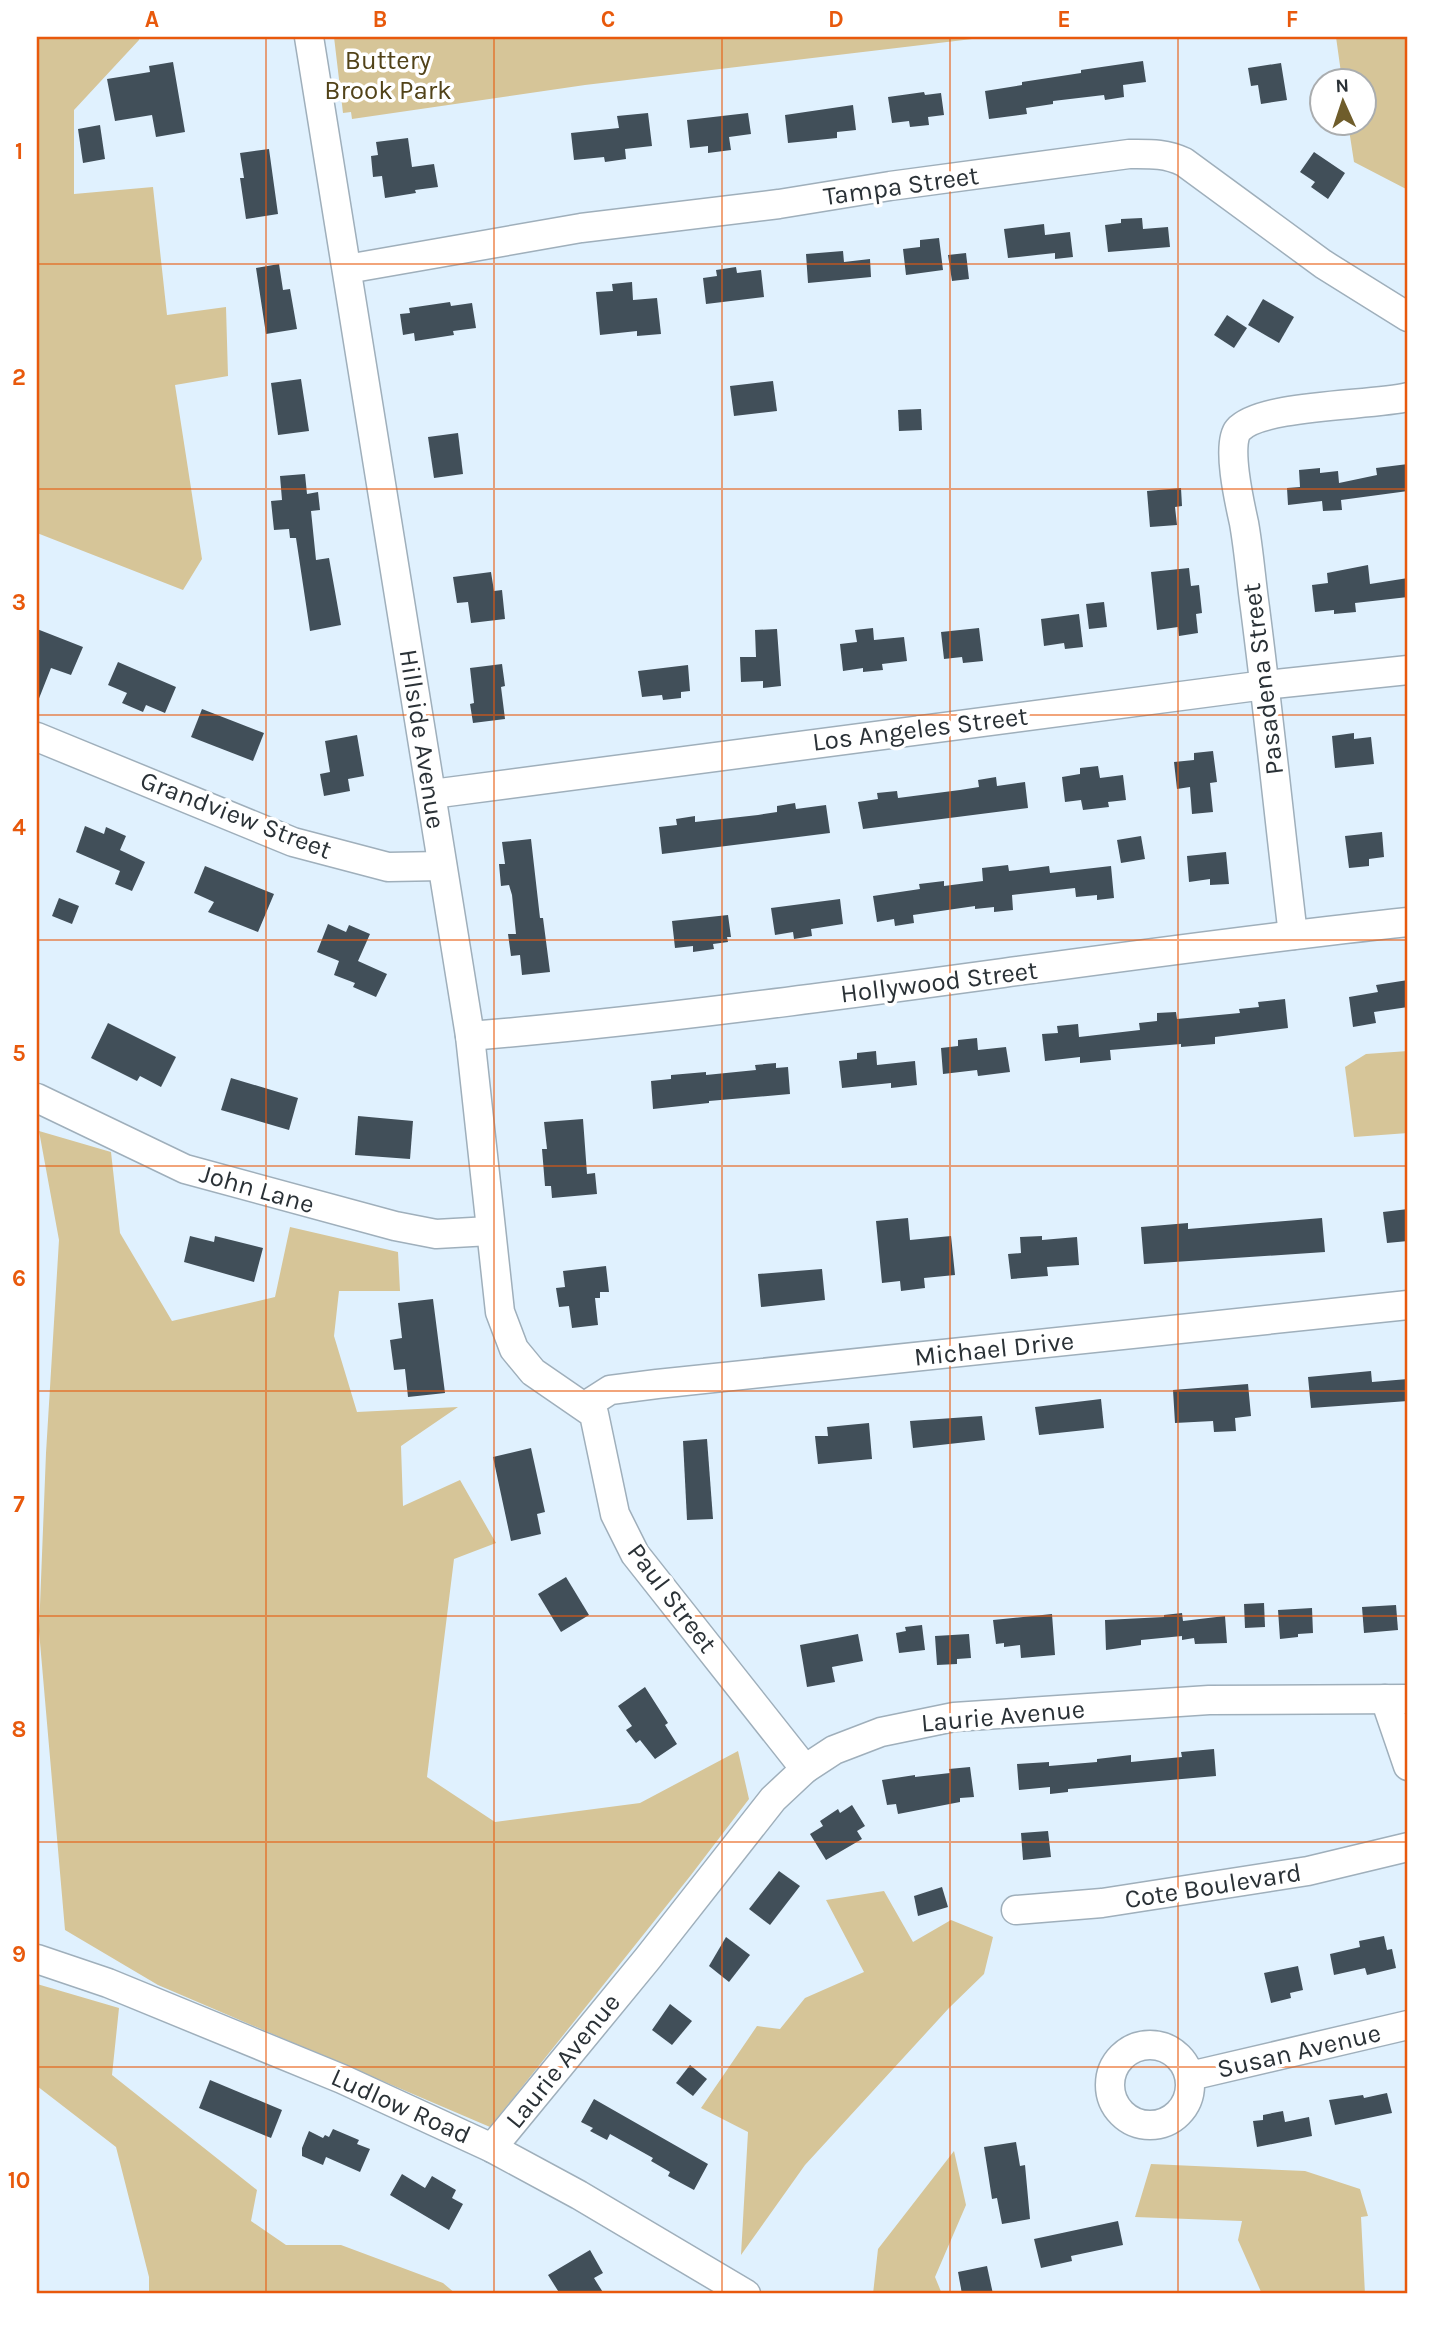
<svg xmlns="http://www.w3.org/2000/svg" width="1445" height="2331" font-family="Karla,sans-serif">
<style>
.green{fill:#d6c598}
.building{fill:#414f59}
.lines{fill:none;stroke-linecap:round;stroke-linejoin:round}
.minor-casing{stroke:#9fafbb;stroke-width:31}
.minor{stroke:#fff;stroke-width:28}
.grid{fill:none;stroke:#e8590c;stroke-width:2;stroke-opacity:0.55}
.labels{text-anchor:middle;dominant-baseline:central;stroke-width:7;stroke-linejoin:round;paint-order:stroke}
.park-label{font-size:26px;fill:#514218;stroke:#fff}
.street-label{font-size:26px;fill:#2a3136;stroke:#fff}
.neatline{fill:none;stroke:#e8590c;stroke-width:2.5}
.grid-label{font-size:23px;text-anchor:middle;font-weight:bold;fill:#e8590c}
</style>
<rect width="100%" height="100%" fill="#e0f1fe"/>
<g class="green">
<path d="M37,37H139V40L74,110V194L153,187L167,315L226,307L228,376L175,385L202,559L183,590L37,533Z"/>
<path d="M334,37H989L585,85L352,119L351,112L343,113Z"/>
<path d="M1336,37H1408V190L1354,162L1348,123L1364,122V80H1342Z"/>
<path d="M1408,1051V1133L1354,1137L1345,1067L1366,1054Z"/>
<path d="M39,1131L111,1152L120,1233L172,1321L275,1297L290,1227L398,1252L400,1291H339L334,1336L357,1412L458,1407L401,1446L403,1506L460,1480L496,1543L454,1559L427,1777L495,1822L640,1803L738,1751L749,1799L691,1875L490,2127L158,1985L65,1930L39,1631L46,1453L59,1240Z"/>
<path d="M884,1891L913,1942L951,1920L993,1937L984,1974L949,2008L805,2165L741,2255L748,2132L701,2108L757,2026L780,2029L805,1998L864,1972L826,1900Z"/>
<path d="M37,1984L119,2008L112,2075L257,2190L251,2221L286,2245H341L443,2283L456,2294H149V2277L116,2147L37,2086Z"/>
<path d="M954,2151L966,2205L935,2277L942,2294H873L878,2249Z"/>
<path d="M1151,2164L1305,2171L1360,2189L1368,2216L1361,2217L1365,2294H1262L1238,2240L1242,2221L1135,2217Z"/>
</g>
<g class="building">
<path d="M1143,61L1146,82L1123,85L1124,97L1105,100L1104,95L1053,101V104L1026,108L1027,114L989,119L985,91L1022,85V82L1081,73V70Z"/>
<path d="M173,62L185,132L156,137L152,115L115,121L107,79L150,72L149,66Z"/>
<path d="M1281,63L1287,100L1261,104L1258,85L1251,86L1248,68Z"/>
<path d="M924,92L925,95L941,93L944,115L928,117L929,125L910,127L909,121L892,123L888,97Z"/>
<path d="M853,105L856,130L837,132V138L788,143L785,115Z"/>
<path d="M648,113L652,146L625,149L626,159L605,162L604,157L574,160L571,133L619,128L617,116Z"/>
<path d="M748,113L751,134L729,137L731,150L708,153V146L690,148L687,120Z"/>
<path d="M100,125L105,159L83,163L78,129Z"/>
<path d="M408,138L412,167L434,164L438,187L415,190L416,193L385,198L382,176L373,177L371,156L378,155L376,142Z"/>
<path d="M269,149L278,214L246,219L240,178H244L240,153Z"/>
<path d="M1314,152L1345,173L1328,199L1311,187L1315,182L1300,172Z"/>
<path d="M1142,218L1143,229L1168,227L1170,247L1108,252L1105,225L1121,223V219Z"/>
<path d="M1044,224L1045,235L1070,232L1073,257L1055,259V253L1008,258L1004,229Z"/>
<path d="M939,238L943,270L906,275L903,249L920,247V240Z"/>
<path d="M843,251L844,262L870,259L871,277L808,283L806,254Z"/>
<path d="M966,253L969,279L952,281L948,255Z"/>
<path d="M279,264L283,290L290,289L297,329L266,334L256,268Z"/>
<path d="M736,267L737,273L761,270L764,297L706,304L703,278L717,276L716,270Z"/>
<path d="M632,282L633,300L657,298L661,334L637,336V331L600,335L596,292L613,291L612,284Z"/>
<path d="M1263,299L1294,317L1279,343L1248,325Z"/>
<path d="M450,302L451,306L472,303L476,328L453,331L454,335L415,341L414,333L403,335L400,314L410,313L409,308Z"/>
<path d="M1227,315L1247,328L1234,348L1214,335Z"/>
<path d="M301,379L309,431L278,435L271,383Z"/>
<path d="M773,381L777,411L734,416L730,386Z"/>
<path d="M921,409L922,430L899,431L898,410Z"/>
<path d="M458,433L463,474L434,478L428,437Z"/>
<path d="M1408,464V491L1341,500L1342,510L1323,511L1322,501L1288,505L1287,488L1300,487L1299,470L1320,468V473L1338,471L1339,483L1377,475L1376,468Z"/>
<path d="M305,474L307,494L318,492L320,510L311,511L316,560L329,558L341,625L310,631L296,538H290L289,529L274,530L271,501L282,500L280,476Z"/>
<path d="M1181,488L1182,506L1175,507L1177,525L1150,527L1147,491Z"/>
<path d="M1368,565L1370,584L1408,578V597L1355,603L1356,612L1334,614V610L1315,612L1312,585L1328,583L1327,573Z"/>
<path d="M1189,568L1191,586L1199,585L1202,613L1196,614L1198,633L1179,636L1178,627L1157,630L1151,572Z"/>
<path d="M491,572L494,591L502,590L505,619L471,623L468,602L457,603L453,577Z"/>
<path d="M1104,602L1107,627L1089,629L1086,604Z"/>
<path d="M1079,614L1083,647L1065,649L1064,643L1044,646L1041,619Z"/>
<path d="M873,628L874,640L904,637L907,661L882,664L883,670L863,672V668L843,671L840,644L857,642L855,630Z"/>
<path d="M979,628L983,661L963,663L962,657L944,659L941,632Z"/>
<path d="M37,629L83,647L71,675L51,668L38,701Z"/>
<path d="M777,629L781,686L763,688V681L741,682L740,657H756L755,630Z"/>
<path d="M118,662L176,687L165,713L146,705L143,712L122,703L127,693L108,685Z"/>
<path d="M502,664L505,686L501,687L505,719L473,723L470,704L474,703L470,668Z"/>
<path d="M688,665L690,691L681,692V698L663,700L662,695L642,697L638,671Z"/>
<path d="M202,709L264,733L253,761L191,737Z"/>
<path d="M1354,733V739L1371,737L1374,764L1335,768L1332,736Z"/>
<path d="M357,735L364,776L348,779L350,791L324,796L320,774L330,772L325,741Z"/>
<path d="M1213,751L1217,782L1210,783L1213,812L1192,814L1190,787L1177,789L1174,762L1194,760V753Z"/>
<path d="M1098,766L1100,778L1123,775L1126,800L1108,802L1109,807L1083,810L1081,800L1065,802L1062,777L1080,774V768Z"/>
<path d="M996,777L997,786L1025,782L1028,808L863,829L858,802L878,799L877,793L897,791L898,798L960,790L979,787L978,780Z"/>
<path d="M795,803L796,809L826,805L830,833L662,854L659,827L677,825L676,819L695,816V822L758,815L777,812V806Z"/>
<path d="M85,826L104,834L106,827L126,836L120,850L145,862L132,891L115,884L120,871L76,852Z"/>
<path d="M1382,832L1384,857L1369,859V866L1349,868L1345,836Z"/>
<path d="M1141,836L1145,859L1121,863L1117,840Z"/>
<path d="M531,839L540,918H543L550,972L522,975L520,955L511,956L508,934H516L512,895L509,885L501,886L499,864H505L502,842Z"/>
<path d="M1226,852L1229,884L1210,885V879L1189,882L1187,856Z"/>
<path d="M1008,865L1009,871L1049,866L1050,873L1111,866L1114,898L1097,900V895L1076,897L1075,888L1012,895L1013,910L994,912V907L975,909V906L913,915L914,923L895,926L894,919L877,922L873,896L920,889L919,884L944,881V886L983,881L982,868Z"/>
<path d="M205,866L274,894L258,932L208,912L214,902L194,893Z"/>
<path d="M59,898L79,906L72,924L52,916Z"/>
<path d="M840,899L843,924L811,929L812,936L794,939L793,932L775,935L771,908Z"/>
<path d="M728,915L731,937H727L728,942L713,944L714,949L693,952V946L675,948L672,921Z"/>
<path d="M328,924L346,932L349,925L370,934L358,961L387,974L376,997L353,987L355,983L334,975L339,961L317,952Z"/>
<path d="M1408,980V1007L1374,1012L1376,1023L1353,1027L1349,997L1378,992L1376,985Z"/>
<path d="M1285,999L1288,1028L1215,1037V1044L1181,1047V1044L1110,1050L1111,1060L1080,1063V1057L1045,1061L1042,1034L1058,1033L1057,1026L1078,1024L1079,1037L1140,1030L1139,1023L1157,1021V1013L1176,1012L1177,1019L1240,1013L1239,1009L1259,1007L1258,1002Z"/>
<path d="M108,1023L176,1057L161,1087L140,1076L137,1081L91,1058Z"/>
<path d="M977,1038L978,1050L1006,1047L1010,1072L978,1076L977,1070L943,1074L941,1048L958,1046V1040Z"/>
<path d="M876,1051L877,1065L915,1061L917,1085L891,1088V1083L842,1088L839,1061L857,1059V1053Z"/>
<path d="M776,1063V1068L788,1067L790,1094L709,1101V1103L653,1109L651,1081L671,1079V1075L706,1072V1075L756,1070L755,1065Z"/>
<path d="M231,1078L298,1098L289,1130L221,1110Z"/>
<path d="M358,1116L413,1121L410,1159L355,1155Z"/>
<path d="M583,1119L587,1174L595,1173L597,1194L552,1198L551,1186H545L542,1149H547L544,1122Z"/>
<path d="M1408,1209V1241L1387,1243L1383,1212Z"/>
<path d="M908,1218L910,1240L951,1236L955,1275L924,1278L925,1288L901,1291L900,1281L882,1283L876,1221Z"/>
<path d="M1322,1218L1325,1252L1144,1264L1141,1227L1188,1223V1229Z"/>
<path d="M190,1236L214,1242L215,1236L263,1248L254,1282L184,1262Z"/>
<path d="M1042,1236V1240L1077,1237L1079,1265L1047,1267L1048,1276L1011,1279L1008,1254L1021,1253L1020,1237Z"/>
<path d="M606,1266L609,1292H600V1298H595L598,1325L572,1328L569,1306L559,1307L556,1288L565,1287L563,1271Z"/>
<path d="M822,1269L825,1300L761,1307L758,1274Z"/>
<path d="M433,1299L445,1393L408,1397L405,1369L394,1370L390,1340L402,1338L398,1303Z"/>
<path d="M1371,1371L1372,1382L1408,1379V1401L1311,1408L1308,1377Z"/>
<path d="M1248,1384L1251,1416L1235,1418L1236,1431L1214,1432L1213,1421L1175,1423L1173,1390Z"/>
<path d="M1101,1399L1104,1428L1039,1435L1035,1407Z"/>
<path d="M982,1416L985,1440L913,1448L910,1421Z"/>
<path d="M869,1423L872,1459L818,1464L815,1436H828L827,1427Z"/>
<path d="M707,1439L713,1519L687,1520L683,1441Z"/>
<path d="M531,1448L545,1512L537,1514L541,1534L511,1541L493,1457Z"/>
<path d="M566,1577L589,1615L561,1632L538,1594Z"/>
<path d="M1264,1603L1265,1627L1245,1628L1244,1604Z"/>
<path d="M1396,1605L1398,1630L1364,1633L1362,1607Z"/>
<path d="M1312,1608L1313,1633L1298,1634V1637L1280,1639L1278,1610Z"/>
<path d="M1182,1613L1183,1621L1225,1616L1227,1643L1195,1644L1194,1638L1182,1640V1636L1141,1640V1645L1106,1650L1105,1620L1164,1617V1615Z"/>
<path d="M1052,1614L1055,1655L1021,1658L1020,1645L1004,1647V1643L996,1644L993,1620Z"/>
<path d="M922,1625L925,1650L899,1653L896,1633L906,1631L905,1627Z"/>
<path d="M858,1634L863,1661L832,1667L835,1682L807,1687L800,1645Z"/>
<path d="M969,1634L971,1658L957,1659V1664L937,1665L935,1636Z"/>
<path d="M645,1687L668,1723L665,1725L677,1744L655,1759L640,1740L636,1743L626,1730L632,1726L618,1706Z"/>
<path d="M1214,1749L1216,1776L1068,1789V1792L1050,1794V1787L1019,1790L1017,1764L1049,1762V1766L1097,1762V1759L1131,1755V1762L1182,1757L1181,1752Z"/>
<path d="M970,1767L974,1797L960,1798V1802L898,1814L896,1804L887,1805L882,1780L915,1775V1777L950,1773L949,1769Z"/>
<path d="M852,1805L865,1826L857,1831L862,1839L826,1860L810,1834L823,1826L820,1821L838,1809L840,1813Z"/>
<path d="M1048,1831L1051,1857L1023,1860L1021,1833Z"/>
<path d="M779,1871L800,1886L770,1925L749,1909Z"/>
<path d="M942,1887L948,1907L918,1916L914,1896Z"/>
<path d="M1384,1936L1387,1950L1392,1949L1396,1968L1367,1975L1365,1968L1334,1975L1330,1954L1360,1947L1359,1941Z"/>
<path d="M726,1937L750,1955L729,1982L709,1966Z"/>
<path d="M1298,1966L1303,1990L1290,1993L1291,1998L1271,2003L1264,1973Z"/>
<path d="M670,2004L692,2021L672,2045L652,2030Z"/>
<path d="M690,2065L707,2079L693,2096L676,2083Z"/>
<path d="M210,2080L282,2110L271,2138L199,2108Z"/>
<path d="M1387,2093L1392,2113L1335,2125L1329,2100L1363,2095L1364,2098Z"/>
<path d="M594,2099L708,2164L694,2190L668,2176L670,2172L651,2161L653,2158L610,2134L607,2140L590,2131L593,2128L581,2122Z"/>
<path d="M1283,2111L1285,2122L1309,2117L1312,2136L1257,2147L1253,2121L1263,2120V2115Z"/>
<path d="M333,2129L359,2140L357,2144L370,2149L360,2172L326,2157L323,2165L302,2156V2148L309,2131L323,2138L325,2135L329,2137Z"/>
<path d="M1016,2142L1020,2166L1025,2165L1030,2219L1002,2224L997,2198L992,2199L984,2147Z"/>
<path d="M402,2174L425,2188L432,2176L456,2190L452,2198L463,2204L449,2230L390,2195Z"/>
<path d="M1118,2221L1123,2245L1071,2256L1072,2261L1041,2268L1034,2239Z"/>
<path d="M590,2250L603,2273L594,2278L604,2294H560L548,2275Z"/>
<path d="M987,2266L993,2294H962L958,2272Z"/>
</g>
<g class="lines">
<defs>
<g id="minor">
<path d="M309,37L470,1036L500,1312L514,1349L533,1372L594,1414L615,1514L635,1554L805,1769"/>
<path d="M347,269L581,228L779,204L890,186L1129,154C1149,154 1165,153 1184,162L1323,264L1408,317"/>
<path d="M37,737L293,842L388,867L442,866"/>
<path d="M432,794L1265,685L1408,670"/>
<path d="M1293,935C1280,826 1269,717 1255,608C1251,580 1249,551 1244,523C1240,505 1226,444 1238,430C1261,404 1371,406 1408,397"/>
<path d="M470,1036C784,1010 1095,955 1408,922"/>
<path d="M37,1098L185,1169L395,1226L436,1234L490,1231"/>
<path d="M585,1406L610,1390L657,1384L1408,1305"/>
<path d="M1385,1699L1408,1766"/>
<path d="M1016,1910L1102,1903L1308,1871L1408,1847"/>
<path d="M37,1959L108,1983L342,2079L492,2148L579,2195L746,2294"/>
<circle cx="1150" cy="2085" r="40"/>
<path d="M1190,2076L1408,2025"/>
<path d="M492,2148L648,1958L773,1799L805,1769L834,1750L881,1732L954,1717L1209,1700L1408,1699"/>
</g>
</defs>
<use href="#minor" class="minor-casing"/>
<use href="#minor" class="minor"/>
</g>
<path class="grid" d="M266,37V2294M494,37V2294M722,37V2294M950,37V2294M1178,37V2294M37,264H1408M37,489H1408M37,715H1408M37,940H1408M37,1166H1408M37,1391H1408M37,1616H1408M37,1842H1408M37,2067H1408"/>
<g class="labels">
<g class="park-label">
<text x="388" y="60">Buttery<tspan x="388" dy="30">Brook Park</tspan></text>
</g>
<g class="street-label">
<text transform="translate(901 186) rotate(-8)">Tampa Street</text>
<text transform="translate(1263 679) rotate(-97)">Pasadena Street</text>
<text transform="translate(920 729) rotate(-7)">Los Angeles Street</text>
<text transform="translate(422 739) rotate(81)">Hillside Avenue</text>
<text transform="translate(236 815) rotate(21)">Grandview Street</text>
<text transform="translate(939 982) rotate(-7)">Hollywood Street</text>
<text transform="translate(257 1189) rotate(16)">John Lane</text>
<text transform="translate(994 1349) rotate(-6)">Michael Drive</text>
<text transform="translate(672 1598) rotate(53)">Paul Street</text>
<text transform="translate(1003 1716) rotate(-5)">Laurie Avenue</text>
<text transform="translate(1213 1886) rotate(-9)">Cote Boulevard</text>
<text transform="translate(1299 2051) rotate(-13)">Susan Avenue</text>
<text transform="translate(563 2061) rotate(-51)">Laurie Avenue</text>
<text transform="translate(401 2106) rotate(24)">Ludlow Road</text>
</g>
</g>
<rect width="1445" height="2331" fill="none" stroke="#ffffff" stroke-width="77"/>
<g transform="translate(1343 102) rotate(357)"><circle r="33" fill="#ffffff" stroke="#aaadaf" stroke-width="2"/>
<path d="M0-5L12 26L0 18L-12 26Z" fill="#6f5d2b"/>
<text y="-10" font-size="19" font-weight="bold" text-anchor="middle" fill="#2a3136">N</text>
</g>
<rect x="38" y="38" width="1368" height="2254" class="neatline"/>
<g class="grid-label">
<text x="152" y="27">A</text>
<text x="380" y="27">B</text>
<text x="608" y="27">C</text>
<text x="836" y="27">D</text>
<text x="1064" y="27">E</text>
<text x="1292" y="27">F</text>
<text x="19" y="159">1</text>
<text x="19" y="385">2</text>
<text x="19" y="610">3</text>
<text x="19" y="835">4</text>
<text x="19" y="1061">5</text>
<text x="19" y="1286">6</text>
<text x="19" y="1512">7</text>
<text x="19" y="1737">8</text>
<text x="19" y="1962">9</text>
<text x="19" y="2188">10</text>
</g>
</svg>
